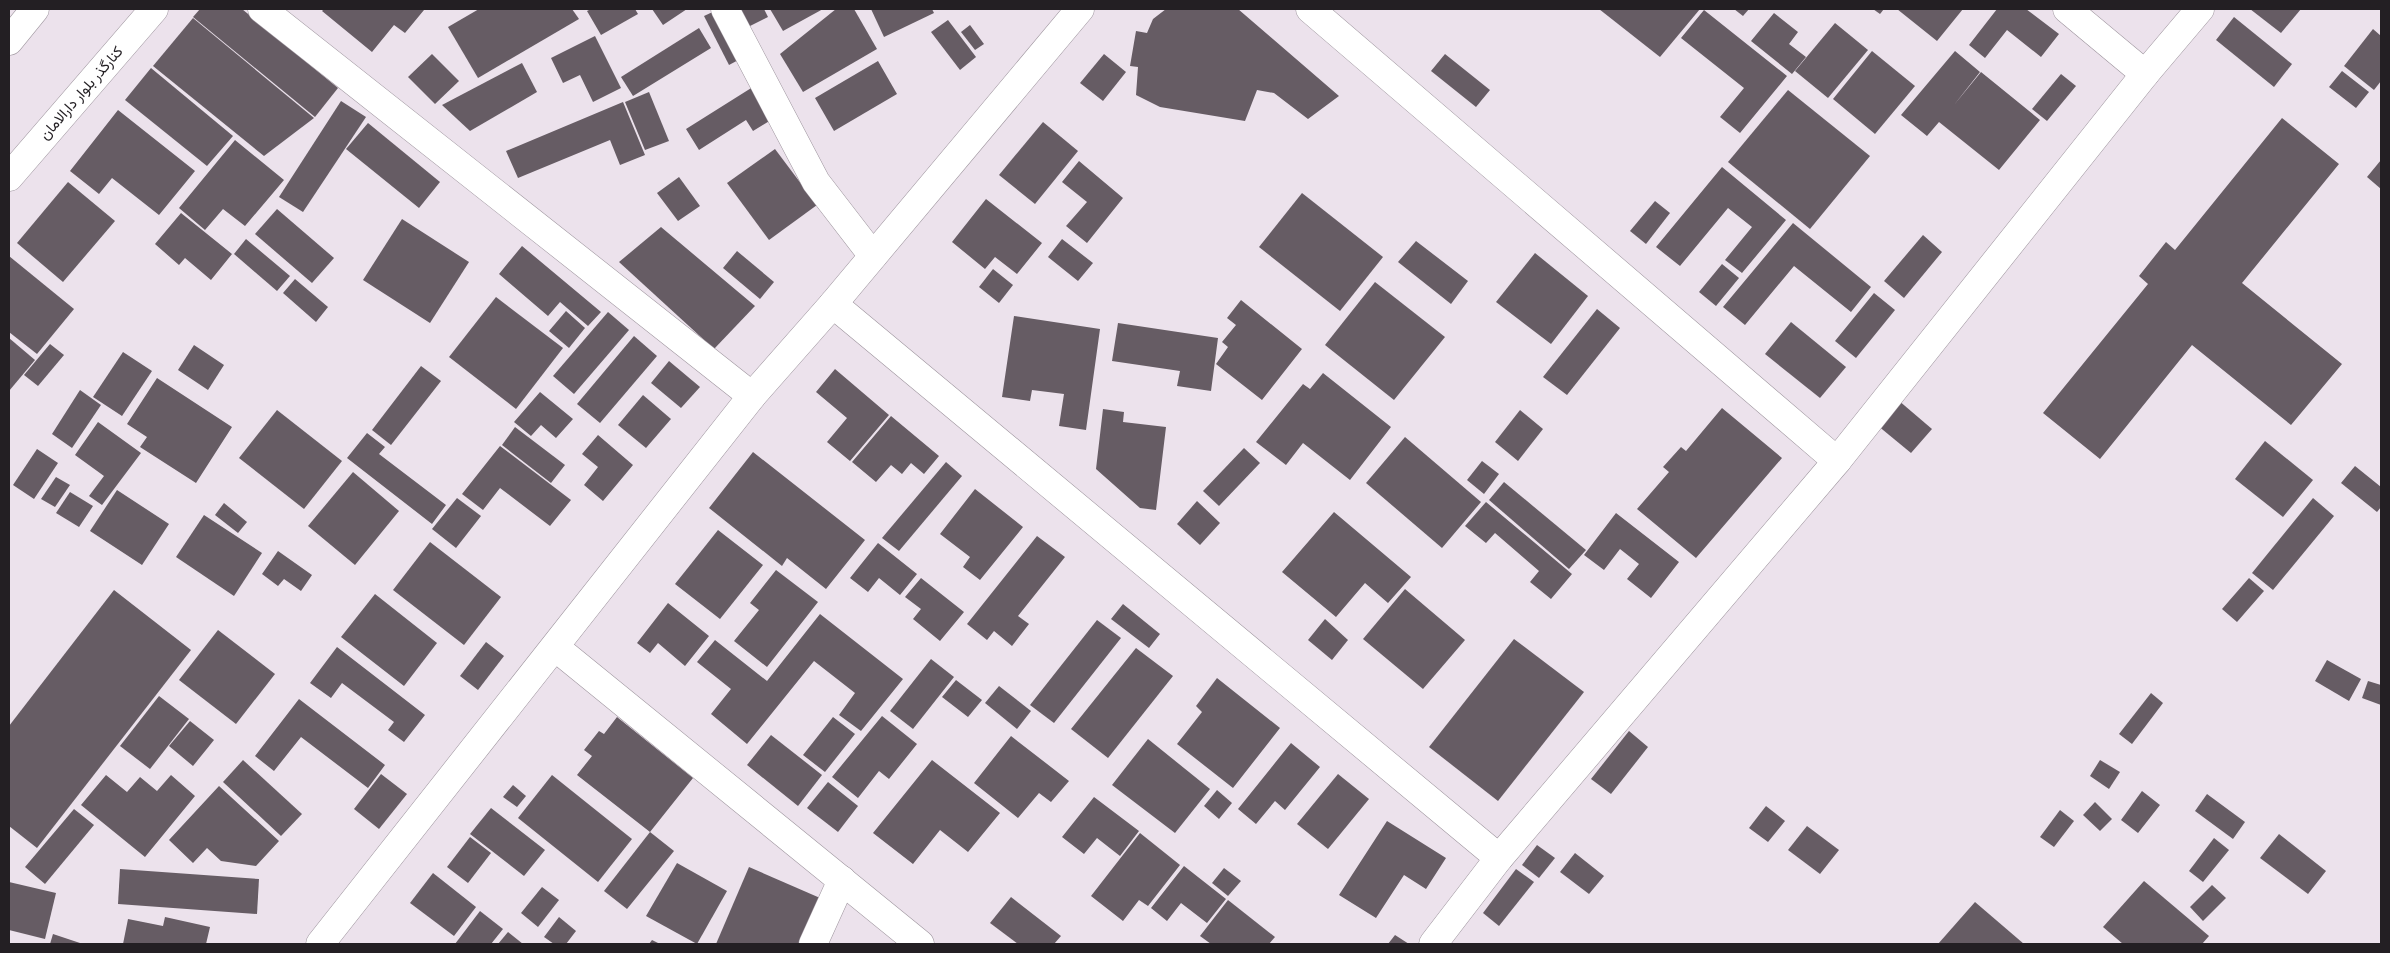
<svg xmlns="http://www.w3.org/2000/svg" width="2390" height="953" font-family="'Crimson Pro',Vazirmatn,serif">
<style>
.building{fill:#665c64}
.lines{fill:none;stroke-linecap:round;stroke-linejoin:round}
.street-casing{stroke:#9d949d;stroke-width:29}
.secondary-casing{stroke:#9d949d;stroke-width:29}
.street{stroke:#fff;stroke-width:28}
.secondary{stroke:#fff;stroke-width:28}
.labels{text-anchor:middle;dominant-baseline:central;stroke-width:5;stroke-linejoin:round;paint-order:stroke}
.street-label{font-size:15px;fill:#231f23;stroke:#fff}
</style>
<rect width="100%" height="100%" fill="#ece2ec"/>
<g class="building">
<path d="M200,9H242L338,88L315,117L193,17Z"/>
<path d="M324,9H423L424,10L405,33L394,25L372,52L322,11Z"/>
<path d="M479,9H572L579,19L478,78L448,27Z"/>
<path d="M591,9H635L638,14L601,35L587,11Z"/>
<path d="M652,9H687L663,25Z"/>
<path d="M719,9L744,57L729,65L704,16Z"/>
<path d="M735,9H764L768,17L744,29Z"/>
<path d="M770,9H823L783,31Z"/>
<path d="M836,9H854L877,49L803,92L780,54Z"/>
<path d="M871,9H932L934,13L884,37Z"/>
<path d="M1166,9H1238L1339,96L1308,119L1274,93L1257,90L1245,121L1160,107L1136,95L1138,67L1130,66L1136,31L1147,33L1153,19Z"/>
<path d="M1599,9H1700L1660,57Z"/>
<path d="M1734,9H1749L1743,16Z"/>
<path d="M1873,9H1884L1880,14Z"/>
<path d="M1897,9H1963L1937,41Z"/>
<path d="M1997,9H2026L2059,34L2041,57L2007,30L1985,58L1969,45Z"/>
<path d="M2250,9H2301L2281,33Z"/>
<path d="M1704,10L1787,76L1740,133L1720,117L1744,88L1681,38Z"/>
<path d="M1774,13L1798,32L1789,44L1806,57L1792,74L1751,41Z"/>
<path d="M2234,17L2292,64L2274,87L2216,40Z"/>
<path d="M193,18L314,118L264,156L153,66Z"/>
<path d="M948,20L976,57L960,70L931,32Z"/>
<path d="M1835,23L1868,50L1828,98L1795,71Z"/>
<path d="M970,25L984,44L975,50L961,32Z"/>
<path d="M699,28L711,48L633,96L621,77Z"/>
<path d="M2373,29L2381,36V81L2374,90L2344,66Z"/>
<path d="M595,36L621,88L593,102L580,75L563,83L551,58Z"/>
<path d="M1872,51L1915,86L1875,134L1833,99Z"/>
<path d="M1955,51L1980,72L1954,105L1981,72L2040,120L1999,170L1939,122L1927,136L1901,115Z"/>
<path d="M432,54L459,81L435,104L408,77Z"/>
<path d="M1104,54L1126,72L1103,101L1080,83Z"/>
<path d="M1445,54L1490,90L1476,107L1431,71Z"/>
<path d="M878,61L897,94L834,131L815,98Z"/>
<path d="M522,63L537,92L470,131L442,105Z"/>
<path d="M151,68L233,136L207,166L125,100Z"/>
<path d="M2342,71L2369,92L2356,108L2329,87Z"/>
<path d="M2061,74L2076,86L2047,121L2032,109Z"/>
<path d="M756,85L776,117L753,131L746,120L699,150L686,129Z"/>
<path d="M1788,90L1870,156L1810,229L1728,162Z"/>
<path d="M649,92L669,141L645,150L625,102Z"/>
<path d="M341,101L366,117L303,212L279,197Z"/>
<path d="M623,102L645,155L620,165L610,140L518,178L506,151Z"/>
<path d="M118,110L195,171L159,215L112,178L99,194L70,171Z"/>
<path d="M2282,118L2339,164L2242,283L2342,364L2291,425L2192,345L2100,459L2043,413L2148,284L2139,276L2166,242L2175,250Z"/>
<path d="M1043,122L1078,151L1035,204L999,175Z"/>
<path d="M368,123L440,182L419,208L346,149Z"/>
<path d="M235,140L284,180L245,226L223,209L205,230L179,208Z"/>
<path d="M775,149L817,205L769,240L727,183Z"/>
<path d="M2381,160V189L2367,177Z"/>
<path d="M1079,161L1123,198L1087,243L1066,226L1087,202L1062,182Z"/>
<path d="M1722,167L1786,220L1742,273L1725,260L1752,227L1728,208L1680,266L1656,247Z"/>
<path d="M679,177L700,206L678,221L657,193Z"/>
<path d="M68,182L115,221L63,282L17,243Z"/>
<path d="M1302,193L1383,257L1340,311L1259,247Z"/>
<path d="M986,199L1042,243L1017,274L995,257L985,269L952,242Z"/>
<path d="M1655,201L1670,213L1646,244L1630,231Z"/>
<path d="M277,209L334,258L312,283L255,234Z"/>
<path d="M181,213L232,254L211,280L185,258L179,265L155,244Z"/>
<path d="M402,219L469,262L430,323L363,280Z"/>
<path d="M1793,223L1871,287L1851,312L1794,266L1745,325L1723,307Z"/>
<path d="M661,227L755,306L714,349L619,262Z"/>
<path d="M1923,235L1942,252L1904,298L1884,281Z"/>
<path d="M246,239L290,276L277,291L234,254Z"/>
<path d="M1062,239L1093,263L1078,281L1048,257Z"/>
<path d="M1416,241L1468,281L1451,304L1398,262Z"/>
<path d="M522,246L601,312L588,326L560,302L548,316L499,274Z"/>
<path d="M737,251L774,282L760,299L723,268Z"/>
<path d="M1535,253L1588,296L1551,344L1496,302Z"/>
<path d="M9,256L74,309L37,354L9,332Z"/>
<path d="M1722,264L1739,278L1716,306L1699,292Z"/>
<path d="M993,269L1013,285L999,303L979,287Z"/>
<path d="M295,279L328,307L316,322L283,293Z"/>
<path d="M1375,282L1445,337L1394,400L1325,345Z"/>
<path d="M1874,293L1895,310L1856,358L1835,341Z"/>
<path d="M496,297L563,348L516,409L449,357Z"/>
<path d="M1241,300L1302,349L1262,400L1216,364L1228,347L1222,342L1236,325L1227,318Z"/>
<path d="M1597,309L1620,328L1567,395L1543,377Z"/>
<path d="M566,311L585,328L569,348L549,331Z"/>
<path d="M608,312L629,330L574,394L553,376Z"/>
<path d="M1014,316L1100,329L1086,430L1059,426L1064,394L1032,390L1030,401L1002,397Z"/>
<path d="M1791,322L1846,367L1820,398L1765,354Z"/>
<path d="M1118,323L1218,338L1211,391L1177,386L1180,371L1112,361Z"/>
<path d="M634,336L657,356L600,423L577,404Z"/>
<path d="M9,338L35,360L9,391Z"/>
<path d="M50,344L64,355L38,386L24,375Z"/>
<path d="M194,345L224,365L208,390L178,370Z"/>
<path d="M123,352L152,371L122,416L93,397Z"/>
<path d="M669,361L700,387L681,408L651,383Z"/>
<path d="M421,366L441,381L391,445L372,430Z"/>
<path d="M835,369L889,415L850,461L827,442L847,418L816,392Z"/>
<path d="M1323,373L1391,427L1350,480L1303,443L1286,465L1256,442L1303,384L1310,389Z"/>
<path d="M157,378L232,427L196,483L140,447L147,437L127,424Z"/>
<path d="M80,390L101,405L72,448L52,434Z"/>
<path d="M540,392L573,419L556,438L541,425L531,436L514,422Z"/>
<path d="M643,395L671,419L646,448L618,425Z"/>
<path d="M1898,400L1932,429L1911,453L1877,425Z"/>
<path d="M1722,408L1782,458L1696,558L1637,509L1669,472L1663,467L1681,447L1686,451Z"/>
<path d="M1103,409L1124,412L1123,422L1166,427L1156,510L1140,508L1096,469Z"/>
<path d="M277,410L342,461L304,509L239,458Z"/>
<path d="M1520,410L1543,429L1518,461L1495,442Z"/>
<path d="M891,416L939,456L924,474L911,463L902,474L891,465L876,482L852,462Z"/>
<path d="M98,422L141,453L102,505L89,496L104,476L75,455Z"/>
<path d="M515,427L565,465L551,483L502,445Z"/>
<path d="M367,433L385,447L379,454L446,505L432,524L347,458Z"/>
<path d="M598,435L633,465L603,501L584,485L598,467L582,454Z"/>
<path d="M1405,437L1481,502L1442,548L1366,483Z"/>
<path d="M2265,441L2313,480L2283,517L2235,479Z"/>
<path d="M500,446L571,500L550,526L500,488L483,510L462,494Z"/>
<path d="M1244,448L1260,463L1219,506L1203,491Z"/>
<path d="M37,449L58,463L34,499L13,485Z"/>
<path d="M753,452L865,540L826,589L787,558L782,566L709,508Z"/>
<path d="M1482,461L1499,474L1484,494L1467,480Z"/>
<path d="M946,462L962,476L899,551L882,538Z"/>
<path d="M2355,466L2381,487V507L2377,512L2341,483Z"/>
<path d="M353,472L399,511L355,565L308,526Z"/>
<path d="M56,477L70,485L55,507L41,499Z"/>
<path d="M1504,482L1586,550L1569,569L1489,500Z"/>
<path d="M975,489L1023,527L980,580L963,567L970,557L940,534Z"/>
<path d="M117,490L169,524L142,565L90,531Z"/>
<path d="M70,492L93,506L79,527L56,513Z"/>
<path d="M457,498L481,516L456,548L432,529Z"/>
<path d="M2313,498L2334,516L2273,590L2252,573Z"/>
<path d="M1197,501L1220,523L1200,545L1177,524Z"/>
<path d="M1486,502L1572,574L1551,599L1530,582L1539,571L1495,533L1486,543L1465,526Z"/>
<path d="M224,503L247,522L238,533L215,515Z"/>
<path d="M1334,512L1411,577L1388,603L1365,583L1336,617L1282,572Z"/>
<path d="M1616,513L1679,562L1651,598L1627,579L1639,564L1620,549L1604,570L1584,555Z"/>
<path d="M204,515L262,553L234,596L176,557Z"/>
<path d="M718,530L763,565L720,619L675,584Z"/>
<path d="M1037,536L1065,557L1018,616L1029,624L1012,646L994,631L987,640L967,624Z"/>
<path d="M430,542L501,597L464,645L393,590Z"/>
<path d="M878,543L917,574L900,595L879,578L868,592L850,578Z"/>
<path d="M278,551L312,575L301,591L284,579L278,586L262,574Z"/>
<path d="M776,570L818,602L767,667L734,641L759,610L750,603Z"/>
<path d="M921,578L964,612L940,641L913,619L921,609L905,597Z"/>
<path d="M2249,578L2264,591L2237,622L2222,609Z"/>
<path d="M1405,589L1465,640L1423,689L1363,639Z"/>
<path d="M114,590L191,650L37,848L9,826V726Z"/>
<path d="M375,594L437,643L404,686L341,637Z"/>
<path d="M668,603L709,636L685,666L658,643L650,653L637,643Z"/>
<path d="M1123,604L1160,634L1149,648L1111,619Z"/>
<path d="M820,614L903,679L861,731L839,715L855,693L814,661L747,744L711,714L731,689L697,662L715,640L767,681Z"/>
<path d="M1325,619L1348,640L1332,660L1308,640Z"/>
<path d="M1097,620L1121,638L1054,723L1030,705Z"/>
<path d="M218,630L275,674L236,724L179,680Z"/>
<path d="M1514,639L1584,692L1498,801L1429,747Z"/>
<path d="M486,642L504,656L478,690L460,676Z"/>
<path d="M337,647L425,715L404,742L388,730L394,722L342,683L331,698L310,683Z"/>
<path d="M1136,648L1173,676L1108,758L1071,729Z"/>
<path d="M931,659L954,677L913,729L890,711Z"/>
<path d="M2327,660L2361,679L2349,701L2315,681Z"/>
<path d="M1217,678L1280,728L1233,788L1177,744L1202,712L1196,706Z"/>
<path d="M956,680L982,700L968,717L942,697Z"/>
<path d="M2368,681L2381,685V705L2362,698Z"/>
<path d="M999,686L1031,711L1017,729L985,703Z"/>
<path d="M2151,693L2163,703L2132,744L2119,734Z"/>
<path d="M159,696L189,719L150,769L120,746Z"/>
<path d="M299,699L385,765L368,788L301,737L274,771L255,756Z"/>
<path d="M882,716L917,744L889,779L879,771L858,798L832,777Z"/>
<path d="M617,717L693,778L650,832L577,775L592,756L584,750L599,731L604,734Z"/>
<path d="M833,717L855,734L825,772L803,755Z"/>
<path d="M190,721L214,740L193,766L169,746Z"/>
<path d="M1629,731L1648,747L1611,794L1591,779Z"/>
<path d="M771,735L822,775L798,806L747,765Z"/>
<path d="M1011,736L1069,781L1051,802L1039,793L1018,818L974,783Z"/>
<path d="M1148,739L1210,789L1175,833L1112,785Z"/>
<path d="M1291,743L1320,767L1285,810L1275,801L1256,824L1238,809Z"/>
<path d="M243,760L302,814L281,836L223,782Z"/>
<path d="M932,760L1000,813L968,852L940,830L913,864L873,833Z"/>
<path d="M2100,760L2120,772L2109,789L2090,776Z"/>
<path d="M381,774L407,794L379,829L354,809Z"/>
<path d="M1338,774L1369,799L1328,849L1297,824Z"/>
<path d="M106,775L127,792L140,777L157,791L171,775L195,796L145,857L81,805Z"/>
<path d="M552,775L632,839L598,882L518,818Z"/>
<path d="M828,782L858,806L838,832L807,808Z"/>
<path d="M513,785L526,796L517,807L503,797Z"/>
<path d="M219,786L279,841L256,866L221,861L207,848L193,863L169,840Z"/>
<path d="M1217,790L1232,803L1219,819L1204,806Z"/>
<path d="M2142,791L2160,805L2138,833L2121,820Z"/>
<path d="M2207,794L2245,822L2233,839L2195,811Z"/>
<path d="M1094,797L1139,831L1120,856L1097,838L1084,854L1062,837Z"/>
<path d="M2095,802L2112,819L2100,831L2083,815Z"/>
<path d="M1766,806L1785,821L1768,842L1749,828Z"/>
<path d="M491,808L545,850L524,876L470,834Z"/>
<path d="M74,809L94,825L45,884L25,867Z"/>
<path d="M2060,810L2074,821L2054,847L2040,837Z"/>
<path d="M1387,821L1446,858L1426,889L1404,875L1376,918L1339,895Z"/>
<path d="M1807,826L1839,850L1820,874L1788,850Z"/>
<path d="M650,832L674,851L627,909L604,891Z"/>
<path d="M1140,833L1180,865L1148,906L1139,900L1123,921L1091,896Z"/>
<path d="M2279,834L2326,871L2308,894L2260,858Z"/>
<path d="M470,837L491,853L468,883L447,867Z"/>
<path d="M2214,838L2229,850L2203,882L2189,871Z"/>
<path d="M1537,845L1555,858L1539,878L1522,865Z"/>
<path d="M1575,853L1604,876L1589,894L1560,872Z"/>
<path d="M677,863L727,891L697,944L646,916Z"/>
<path d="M1184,866L1226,899L1207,923L1181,903L1167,921L1151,908Z"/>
<path d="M749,867L827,901L809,944H716Z"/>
<path d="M1224,868L1241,881L1228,896L1212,883Z"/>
<path d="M120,869L259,879L257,914L118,904Z"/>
<path d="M1516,869L1534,882L1499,926L1483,913Z"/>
<path d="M433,873L476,907L454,936L410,903Z"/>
<path d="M2144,881L2209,936L2202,944H2123L2103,927Z"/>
<path d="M9,882L56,893L45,939L9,930Z"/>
<path d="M2212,885L2226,898L2203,921L2190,907Z"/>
<path d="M542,887L559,900L538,927L521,913Z"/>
<path d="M1011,897L1061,936L1054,944H1018L990,923Z"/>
<path d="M1228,900L1275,937L1269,944H1211L1200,936Z"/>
<path d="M1975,902L2024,944H1938Z"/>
<path d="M480,911L503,929L491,944H455Z"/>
<path d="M165,917L210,927L206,944H123L128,919L163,926Z"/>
<path d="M559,917L576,931L566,944H554L544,937Z"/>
<path d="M508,932L523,944H498Z"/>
<path d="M53,934L83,944H50Z"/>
<path d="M1395,935L1409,944H1388Z"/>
<path d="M652,940L660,944H649Z"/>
</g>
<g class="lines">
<defs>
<g id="street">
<path d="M262,9L752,396"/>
<path d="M725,9L816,182L873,256"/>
<path d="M1310,9L1837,461"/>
<path d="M2067,9L2145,74"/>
<path d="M833,304L1499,858"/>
<path d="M555,647L920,944"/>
<path d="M320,944L752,396L833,304L1080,9"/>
<path d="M813,944L842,880"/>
<path d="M1433,944L1499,858L1837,461L2145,74L2200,9"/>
</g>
<g id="secondary">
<path d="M9,41L35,9"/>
<path d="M9,177L154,9"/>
</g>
</defs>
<use href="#street" class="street-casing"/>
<use href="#secondary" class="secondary-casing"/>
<use href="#street" class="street"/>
<use href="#secondary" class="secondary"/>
</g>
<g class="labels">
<g class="street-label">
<text transform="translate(81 93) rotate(-49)">کنارگذر بلوار دارالامان</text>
</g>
</g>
<rect width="2390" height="953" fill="none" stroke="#231f23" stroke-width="20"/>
</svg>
